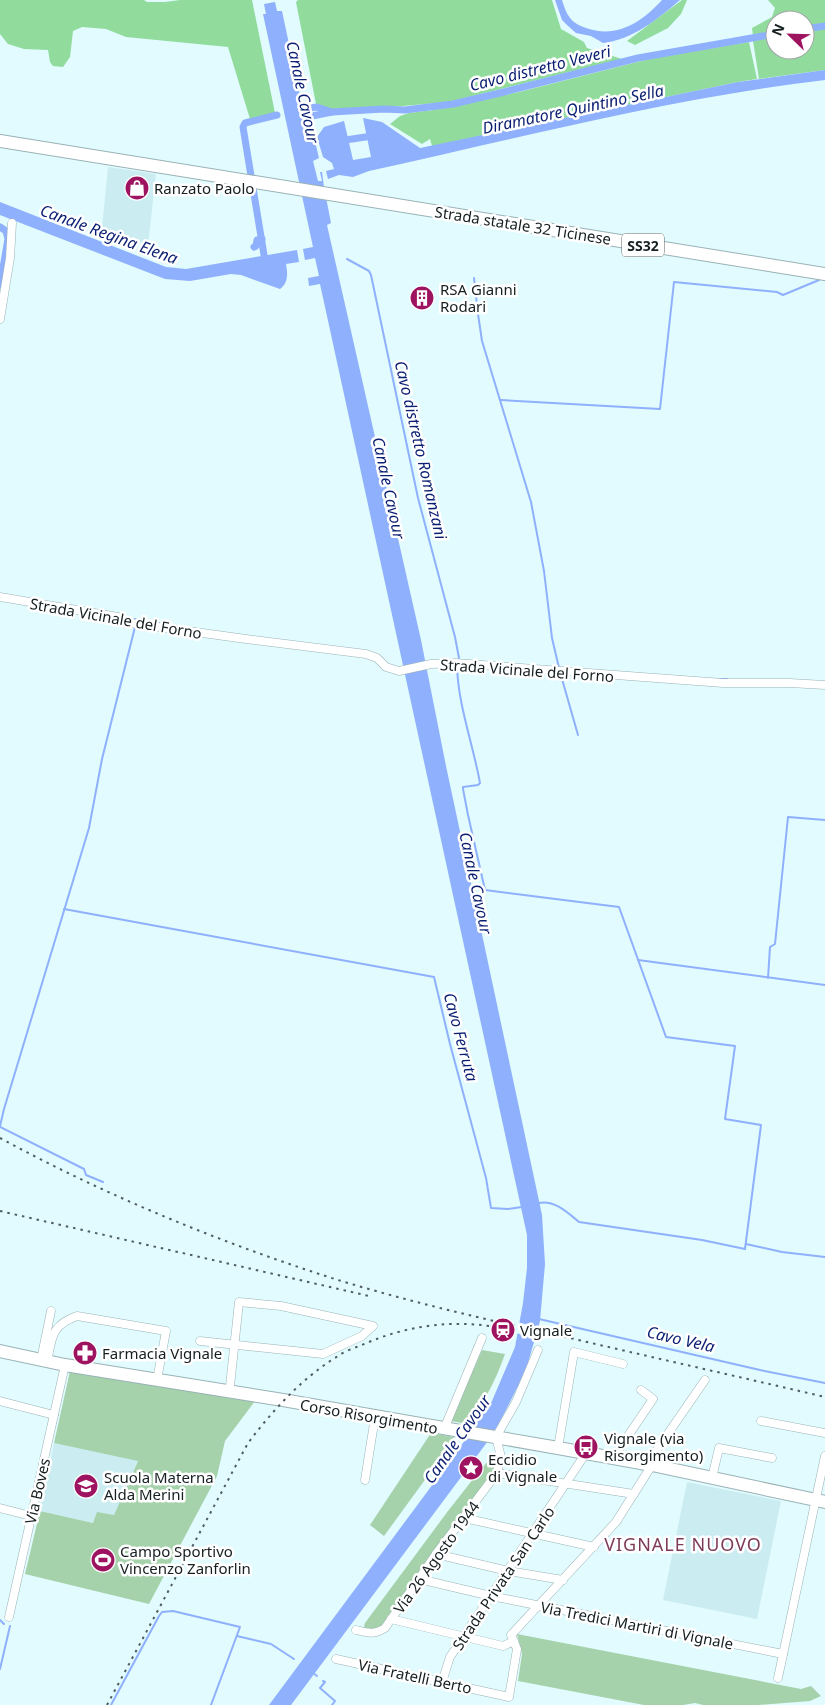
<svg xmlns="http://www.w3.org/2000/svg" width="825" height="1705" font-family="'Noto Sans',sans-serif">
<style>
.built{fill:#cbedf2}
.green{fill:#a5d2ab}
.forest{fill:#91dc9d}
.water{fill:#8fb0fc}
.pier{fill:#e1fbfe}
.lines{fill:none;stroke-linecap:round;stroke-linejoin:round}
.stream{stroke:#8fb0fc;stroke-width:2}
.canal{stroke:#8fb0fc;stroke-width:7}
.street-casing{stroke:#9ab2b6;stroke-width:9}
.primary-casing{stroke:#9ab2b6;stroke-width:14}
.street{stroke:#fff;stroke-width:8}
.primary{stroke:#fff;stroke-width:12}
.rail{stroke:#4f5d5f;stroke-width:2;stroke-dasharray:2.5 5;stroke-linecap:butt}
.labels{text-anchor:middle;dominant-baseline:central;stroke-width:5;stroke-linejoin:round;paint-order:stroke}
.shield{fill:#fff;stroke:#5b6263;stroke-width:1}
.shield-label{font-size:14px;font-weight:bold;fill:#151e20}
.poi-label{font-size:15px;fill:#151e20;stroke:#fff;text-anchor:start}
.street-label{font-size:15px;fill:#151e20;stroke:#fff}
.water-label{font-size:16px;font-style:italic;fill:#0a1e72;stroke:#fff}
.quarter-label{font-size:18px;letter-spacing:1px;fill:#7e3b59;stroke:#fff}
</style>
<rect width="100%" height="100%" fill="#e1fbfe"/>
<g class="built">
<path d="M108,167L156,174L148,245L102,228Z"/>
<path d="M54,1443L138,1460L114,1515L93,1523L40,1511Z"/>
<path d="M687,1482L781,1501L757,1619L663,1600Z"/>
</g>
<g class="green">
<path d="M482,1350L505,1354C495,1381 485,1405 462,1423L451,1421Z"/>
<path d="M70,1371L255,1401L225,1441L217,1476L149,1604L25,1574L40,1511L93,1523L97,1512L114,1515L138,1461L54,1443Z"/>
<path d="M431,1433L454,1437L451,1444L384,1536L370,1525Z"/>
<path d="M491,1458L497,1459L495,1472L380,1629L366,1630L364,1626L365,1623L448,1511L481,1469Z"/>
<path d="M517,1634L801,1689L811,1686L821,1696L810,1701L759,1705H703L695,1703L683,1705H644L518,1681L522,1654Z"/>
</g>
<g class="forest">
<path d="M0,0H144L147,2H165L180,0H252L275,113L250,119L228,47L126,37L106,29L82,27L73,31L70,57L63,67L53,66L50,62L48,50L24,49L8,44L0,34Z"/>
<path d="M298,0H552L561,29L584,42L587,48L622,59L448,102L403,106L332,109L316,104L296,2Z"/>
<path d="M682,0H687L681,14L668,28L635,45L627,41Z"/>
<path d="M768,0H825V24L805,28V20H775V33L753,36L752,28L772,17L775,8Z"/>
<path d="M825,28V70L759,79L753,41L775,37V50H805V32Z"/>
<path d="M749,42L757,79L738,82L432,146L430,139L422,144L390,124L400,116L409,113L433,110L519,92L653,58Z"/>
</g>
<g class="water">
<path d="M555,0H562C564,6 566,13 570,18C574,23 580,26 586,28C617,39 642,22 662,0H680C658,19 632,40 603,43L591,36L576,33L567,25L562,20Z"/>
<path d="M275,2L277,11H282L309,138L314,137L319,158L313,161L318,181H322L320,172H322L324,187L331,223L327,225L421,640L446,766L542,1215L545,1264L540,1321L526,1370L508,1406L496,1429L485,1445L291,1705H269L456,1453L492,1401L515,1347L523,1303L527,1268V1235L320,284L309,286L308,278L319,276L315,258L305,260L303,249L313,247L263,14H266L264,4Z"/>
<path d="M825,70V80C671,98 520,138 369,171L353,177L339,175L328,179L326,171L334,169L332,163L323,157L317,137L324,127L344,121L353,160L371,157L363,118L382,122L420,148L738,82Z"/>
<path d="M0,202L166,267L186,269L297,250L299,262L286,264C288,275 288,283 280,289L241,275L231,274L190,281L165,279L0,215Z"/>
</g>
<path class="pier" d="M517,1322L541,1328L538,1338L515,1333Z"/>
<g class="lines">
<g class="stream">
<path d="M347,259L369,271L371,275L418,498L455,637L459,658"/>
<path d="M474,278L478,314L482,341L531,502L544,571L552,638L559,668"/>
<path d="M501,400L660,409L674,282L777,292L783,295L819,280"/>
<path d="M135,622V619L159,623"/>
<path d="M457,666C458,705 473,744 480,783L478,785L463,787V789L468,815L485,890L619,907L666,1037L735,1046L725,1119L761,1125L745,1249L702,1240L579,1222C568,1213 555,1200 539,1203"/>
<path d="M560,672L578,735"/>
<path d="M717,679H727"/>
<path d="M64,909L434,977L450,1044L486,1178L491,1208L508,1209L522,1207"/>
<path d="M638,960L825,985"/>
<path d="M768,978L770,947L775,944L788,817L825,820"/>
<path d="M0,1126L4,1109L89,828L102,759L135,627"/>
<path d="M0,1127L84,1169L86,1175L103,1182"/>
<path d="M746,1244L782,1252L825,1257"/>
<path d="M539,1319L760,1370L825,1383"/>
<path d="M0,1620L4,1624"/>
<path d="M237,1636L271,1644L294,1659"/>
<path d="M0,1669L10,1626"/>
<path d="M313,1673L317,1676"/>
<path d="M323,1681L325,1682L320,1688L335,1701L332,1705"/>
<path d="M111,1705L159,1616L162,1612L173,1611L240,1627L211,1705"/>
</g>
<g class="canal">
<path d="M805,29L825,26"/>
<path d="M310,108L317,107L332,112L384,109L405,110L453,104L504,92L638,58L775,34"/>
<path d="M312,116L332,112"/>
<path d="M339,141L372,136L375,138"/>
<path d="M0,227L6,231L8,239L0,285"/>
<path d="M254,247L256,246L257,240L262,239"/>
<path d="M265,261L243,127L245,123L277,115"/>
</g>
<defs>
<g id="street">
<path d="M0,319L10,258L12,223"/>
<path d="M0,597L118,617L130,623L246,639L366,654L377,658L386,667L399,671L431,664L455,663L723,683H790L825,685"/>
<path d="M200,1341L323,1354L362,1336L373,1326L281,1306L239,1302L230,1386L229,1392"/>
<path d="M41,1360L51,1311"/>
<path d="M47,1362C52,1338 51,1325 77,1316L166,1331L157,1380"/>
<path d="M0,1401L54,1415"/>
<path d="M761,1421L825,1433"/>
<path d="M444,1429L482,1338"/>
<path d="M558,1448L574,1352L623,1364"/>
<path d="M613,1458L653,1399L641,1390"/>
<path d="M647,1464L705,1380"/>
<path d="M497,1473L634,1494"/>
<path d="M712,1478L719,1448L772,1458"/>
<path d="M365,1480L375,1417"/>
<path d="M0,1508L31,1516"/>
<path d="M464,1518L594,1547"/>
<path d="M436,1554L508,1571L563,1580"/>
<path d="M419,1579L491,1596L783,1654"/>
<path d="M9,1617L65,1365"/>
<path d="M391,1619L503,1646L514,1641"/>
<path d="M356,1630C368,1633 374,1635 385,1628L436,1554L497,1473L501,1457L496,1437L516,1402L538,1350"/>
<path d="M336,1659L509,1697L517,1649L511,1635L616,1522L652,1465"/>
<path d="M778,1678L825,1456"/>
<path d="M442,1682L450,1657L586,1453"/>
</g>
<g id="primary">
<path d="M0,141L825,274"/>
<path d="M0,1351L65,1365L283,1400L558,1448L652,1465L825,1502"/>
</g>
</defs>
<use href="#street" class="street-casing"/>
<use href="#primary" class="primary-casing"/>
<use href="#street" class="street"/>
<use href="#primary" class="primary"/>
<g class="rail">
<path d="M0,1138C107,1196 221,1243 338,1280C414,1303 492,1321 570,1338C655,1358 740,1377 825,1397"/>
<path d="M0,1211L369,1296"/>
<path d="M107,1705L248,1443C273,1410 302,1378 338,1356C345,1351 354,1348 362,1345C402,1327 446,1320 489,1326"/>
</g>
</g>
<defs>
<symbol id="shop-disc" viewBox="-11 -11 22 22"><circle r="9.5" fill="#9e1360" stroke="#fff"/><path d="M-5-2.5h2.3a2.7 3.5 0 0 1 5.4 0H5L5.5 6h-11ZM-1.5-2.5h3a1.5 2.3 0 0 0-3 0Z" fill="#fff"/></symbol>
<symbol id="building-disc" viewBox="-11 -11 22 22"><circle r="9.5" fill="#9e1360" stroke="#fff"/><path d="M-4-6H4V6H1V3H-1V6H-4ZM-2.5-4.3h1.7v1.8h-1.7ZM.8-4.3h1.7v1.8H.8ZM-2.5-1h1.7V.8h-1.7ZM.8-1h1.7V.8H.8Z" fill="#fff"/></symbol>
<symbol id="station-disc" viewBox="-11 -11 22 22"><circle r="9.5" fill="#9e1360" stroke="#fff"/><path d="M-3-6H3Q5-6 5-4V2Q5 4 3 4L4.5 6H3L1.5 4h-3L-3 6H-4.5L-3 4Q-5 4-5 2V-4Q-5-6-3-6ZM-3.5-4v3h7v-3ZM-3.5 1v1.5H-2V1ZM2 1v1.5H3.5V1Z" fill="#fff"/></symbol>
<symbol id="pharmacy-disc" viewBox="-11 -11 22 22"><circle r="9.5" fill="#9e1360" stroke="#fff"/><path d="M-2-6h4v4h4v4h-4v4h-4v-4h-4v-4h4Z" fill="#fff"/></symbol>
<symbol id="bus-disc" viewBox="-11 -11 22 22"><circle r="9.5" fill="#9e1360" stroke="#fff"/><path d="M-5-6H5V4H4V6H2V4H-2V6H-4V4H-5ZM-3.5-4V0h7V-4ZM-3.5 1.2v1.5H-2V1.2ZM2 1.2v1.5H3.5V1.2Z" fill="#fff"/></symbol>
<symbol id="sight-disc" viewBox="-11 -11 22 22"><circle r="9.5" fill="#9e1360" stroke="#fff"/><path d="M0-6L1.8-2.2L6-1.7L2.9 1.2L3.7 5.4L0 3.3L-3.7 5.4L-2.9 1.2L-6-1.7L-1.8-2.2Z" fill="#fff"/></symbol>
<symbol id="school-disc" viewBox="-11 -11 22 22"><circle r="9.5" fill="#9e1360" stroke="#fff"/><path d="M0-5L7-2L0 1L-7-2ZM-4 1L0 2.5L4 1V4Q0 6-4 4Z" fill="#fff"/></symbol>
<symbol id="stadium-disc" viewBox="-11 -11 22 22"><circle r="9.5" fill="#9e1360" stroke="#fff"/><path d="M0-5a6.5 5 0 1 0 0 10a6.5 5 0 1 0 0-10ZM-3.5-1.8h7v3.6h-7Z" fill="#fff"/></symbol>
</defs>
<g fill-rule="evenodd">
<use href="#shop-disc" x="123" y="174" width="28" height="28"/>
<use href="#building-disc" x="408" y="284" width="28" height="28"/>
<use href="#station-disc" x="489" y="1316" width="28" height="28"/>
<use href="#pharmacy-disc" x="71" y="1339" width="28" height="28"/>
<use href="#bus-disc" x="572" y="1433" width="28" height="28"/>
<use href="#sight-disc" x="457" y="1454" width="28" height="28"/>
<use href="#school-disc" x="72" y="1472" width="28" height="28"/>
<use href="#stadium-disc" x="89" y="1546" width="28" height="28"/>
</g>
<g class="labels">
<rect class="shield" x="622" y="233.5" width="42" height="23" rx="4"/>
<g class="shield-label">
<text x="643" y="245">SS32</text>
</g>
<g class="poi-label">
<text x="154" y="188">Ranzato Paolo</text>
<text x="440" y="289">RSA Gianni<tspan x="440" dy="17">Rodari</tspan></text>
<text x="520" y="1330">Vignale</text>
<text x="102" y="1353">Farmacia Vignale</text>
<text x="604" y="1438">Vignale (via<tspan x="604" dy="17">Risorgimento)</tspan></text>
<text x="488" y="1459">Eccidio<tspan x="488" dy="17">di Vignale</tspan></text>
<text x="104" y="1477">Scuola Materna<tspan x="104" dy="17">Alda Merini</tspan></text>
<text x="120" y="1551">Campo Sportivo<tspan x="120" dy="17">Vincenzo Zanforlin</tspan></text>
</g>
<g class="street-label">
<text transform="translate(523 225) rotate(9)">Strada statale 32 Ticinese</text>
<text transform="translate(116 618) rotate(10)">Strada Vicinale del Forno</text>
<text transform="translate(527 670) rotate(4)">Strada Vicinale del Forno</text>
<text transform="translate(369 1416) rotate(10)">Corso Risorgimento</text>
<text transform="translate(37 1491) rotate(-77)">Via Boves</text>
<text transform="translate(436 1557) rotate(-54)">Via 26 Agosto 1944</text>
<text transform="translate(503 1578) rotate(-56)">Strada Privata San Carlo</text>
<text transform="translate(637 1625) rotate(11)">Via Tredici Martiri di Vignale</text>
<text transform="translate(415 1676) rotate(12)">Via Fratelli Berto</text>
</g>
<g class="water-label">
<text transform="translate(540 68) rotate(-14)">Cavo distretto Veveri</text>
<text transform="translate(303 92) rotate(78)">Canale Cavour</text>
<text transform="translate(573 109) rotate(-12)">Diramatore Quintino Sella</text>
<text transform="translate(109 234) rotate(20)">Canale Regina Elena</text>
<text transform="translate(421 450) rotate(77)">Cavo distretto Romanzani</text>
<text transform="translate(389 488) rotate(78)">Canale Cavour</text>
<text transform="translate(476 883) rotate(78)">Canale Cavour</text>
<text transform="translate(461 1037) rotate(75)">Cavo Ferruta</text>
<text transform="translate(681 1339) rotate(13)">Cavo Vela</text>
<text transform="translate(457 1439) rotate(-55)">Canale Cavour</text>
</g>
<g class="quarter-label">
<text x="683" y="1544">VIGNALE NUOVO</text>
</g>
</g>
<g transform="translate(790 35) rotate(293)"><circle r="24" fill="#ffffff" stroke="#a1a5a6"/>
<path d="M0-4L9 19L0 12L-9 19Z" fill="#9e1360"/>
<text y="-8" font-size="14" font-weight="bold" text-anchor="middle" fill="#151e20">N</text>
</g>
</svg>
